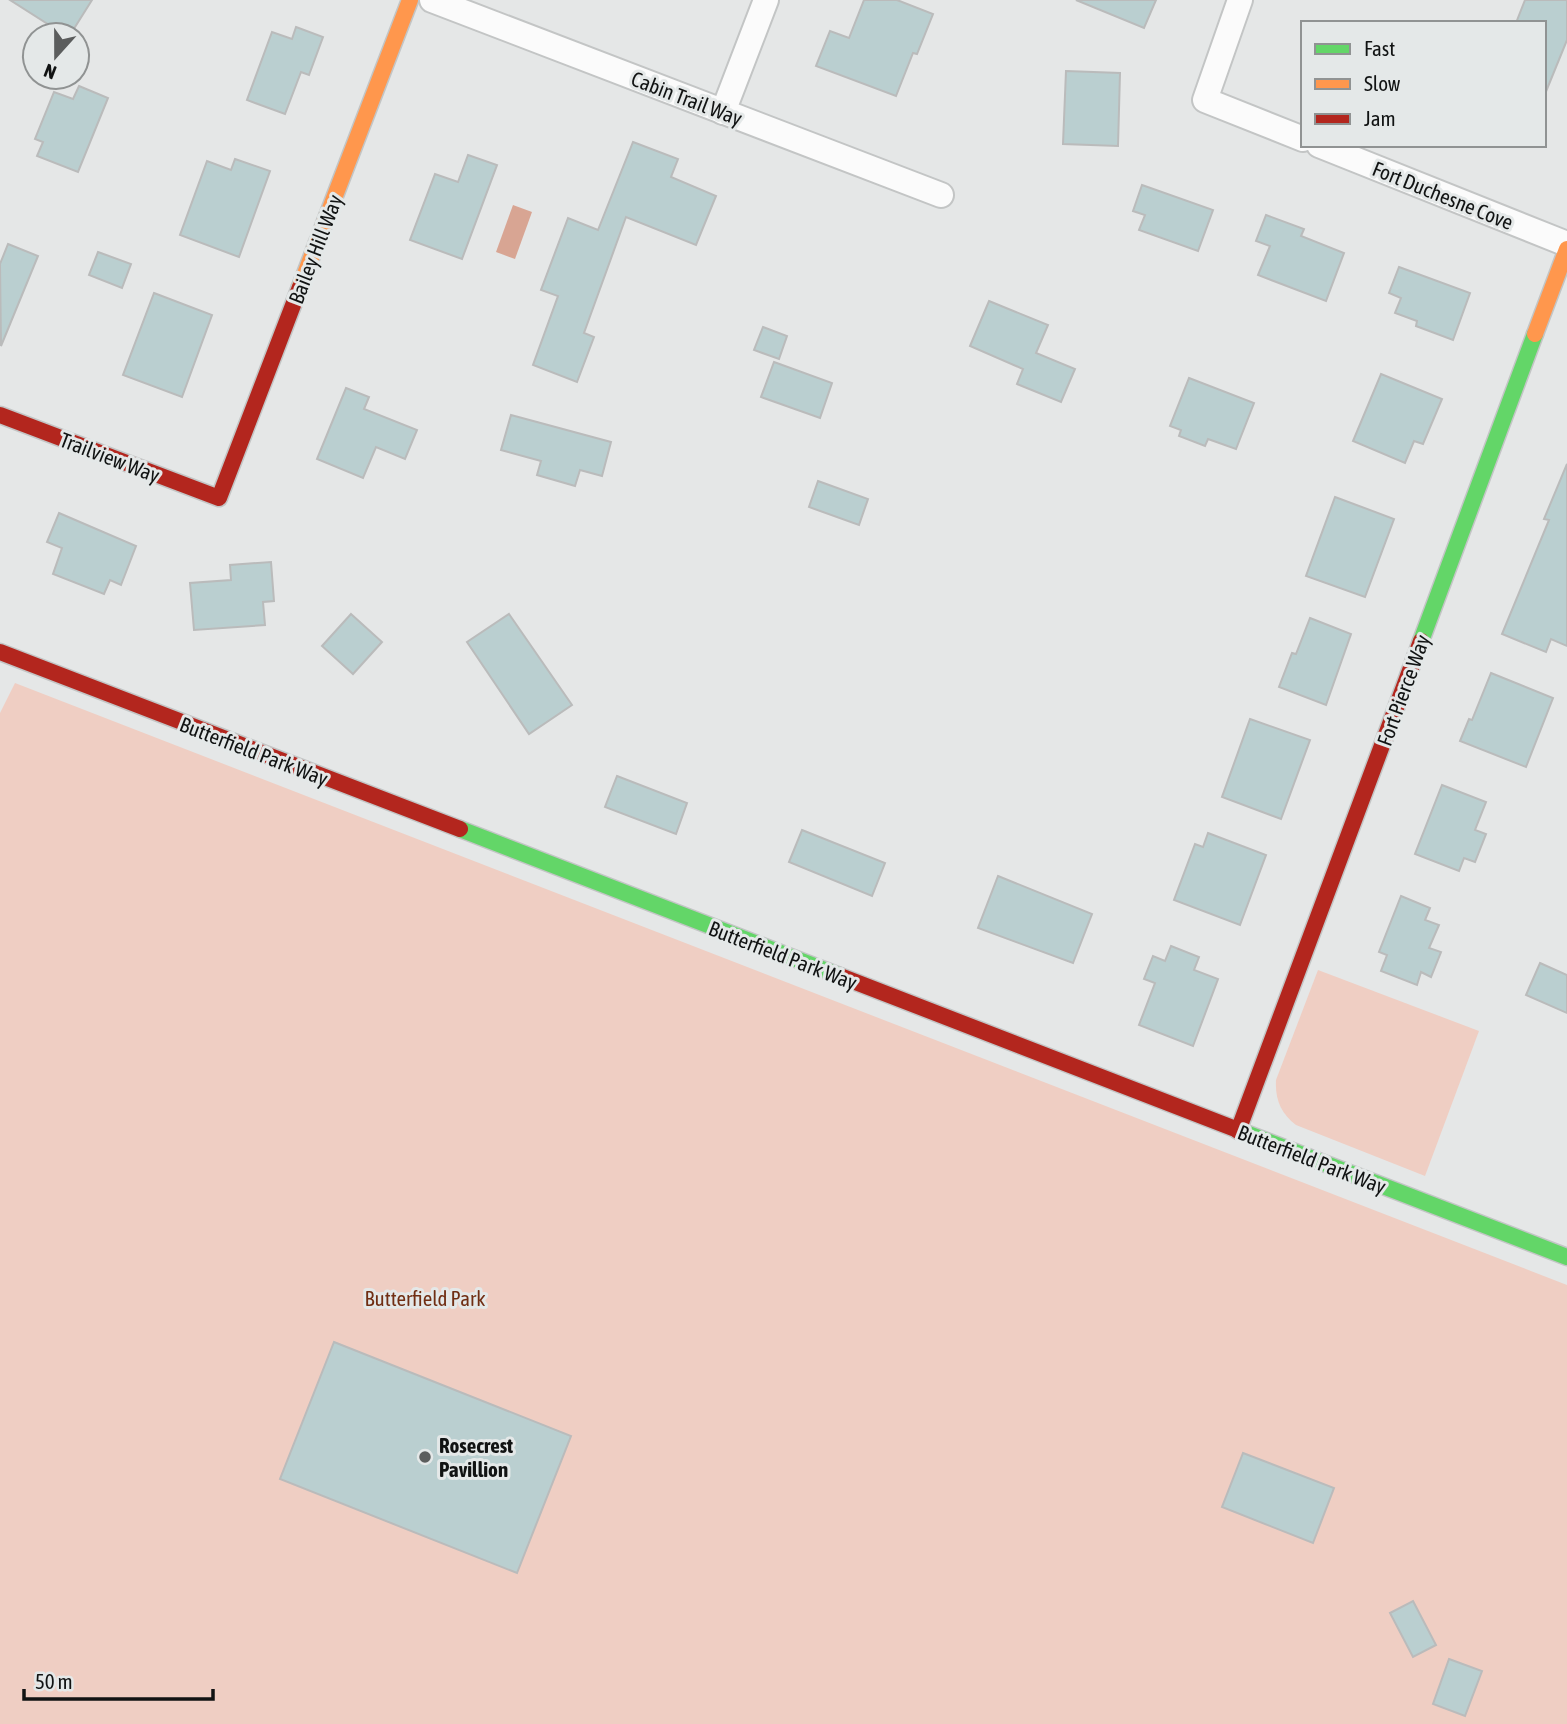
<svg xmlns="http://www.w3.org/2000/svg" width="1567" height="1724" font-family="'Asap Condensed',sans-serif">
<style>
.green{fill:#efcec3}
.water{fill:#d8a593}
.building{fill:#bacfd0;stroke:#babbbb;stroke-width:2}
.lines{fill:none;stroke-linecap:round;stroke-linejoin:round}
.street-casing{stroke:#c3c5c5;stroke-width:28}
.fast-casing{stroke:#c3c5c5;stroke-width:19}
.slow-casing{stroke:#c3c5c5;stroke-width:19}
.jam-casing{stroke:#c3c5c5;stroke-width:19}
.street{stroke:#fbfbfb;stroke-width:24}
.fast{stroke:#63d668;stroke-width:16}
.slow{stroke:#ff974d;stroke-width:16}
.jam{stroke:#b3261e;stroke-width:16}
.poi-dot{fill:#5b5d5d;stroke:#e4e8e8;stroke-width:2.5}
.labels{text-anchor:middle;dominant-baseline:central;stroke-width:6;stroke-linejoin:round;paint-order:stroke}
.street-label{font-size:21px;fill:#111313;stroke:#e4e8e8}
.park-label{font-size:21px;fill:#702e13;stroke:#e4e8e8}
.poi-label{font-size:21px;font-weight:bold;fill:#111313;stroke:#e4e8e8;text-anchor:start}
</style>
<rect width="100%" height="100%" fill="#e5e7e7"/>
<g class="green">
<path d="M15,683L1567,1285V1724H0V713Z"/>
<path d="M1318,970L1479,1031L1425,1176L1296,1125C1281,1113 1275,1100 1276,1080Z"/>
</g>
<path class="water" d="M513,205L532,212L515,259L496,252Z"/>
<g class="building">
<path d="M10,0H92L70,35H65Z"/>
<path d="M864,0H897L933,14L917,54L913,53L896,96L816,66L830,31L849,38Z"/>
<path d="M1076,0H1156L1144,28Z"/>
<path d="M1525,0H1567V40L1545,94L1544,23H1516Z"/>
<path d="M296,27L323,37L309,75L301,72L285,114L247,100L272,32L292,39Z"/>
<path d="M1066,71L1120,73L1118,146L1063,144Z"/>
<path d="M79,86L108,98L78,172L37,156L43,142L35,139L54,92L73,99Z"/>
<path d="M633,142L678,159L671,177L716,196L696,245L626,217L584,333L594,337L577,382L533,365L558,296L541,290L568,218L598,230Z"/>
<path d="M468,155L497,165L462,259L410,240L435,174L458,182Z"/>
<path d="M235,159L270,171L239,257L180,235L207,161L231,170Z"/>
<path d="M1142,185L1213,210L1198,251L1139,230L1145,215L1133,211Z"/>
<path d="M1266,215L1304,229L1301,236L1344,253L1326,301L1258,275L1270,246L1256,241Z"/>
<path d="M8,244L38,256L1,346L0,264Z"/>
<path d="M98,252L131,264L122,288L89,275Z"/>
<path d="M1399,267L1470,293L1453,340L1416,326L1417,321L1395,313L1401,298L1389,293Z"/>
<path d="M154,293L212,315L182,397L123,375Z"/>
<path d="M989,301L1048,325L1036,353L1075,369L1061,402L1017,384L1023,369L970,346Z"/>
<path d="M763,327L787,336L779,359L754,350Z"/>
<path d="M774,362L832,383L820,418L761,397Z"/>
<path d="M1381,374L1442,399L1423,444L1414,441L1405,463L1353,441Z"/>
<path d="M1189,378L1254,403L1236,449L1208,439L1205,446L1179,436L1181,430L1170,426Z"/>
<path d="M346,388L369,397L364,409L417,430L405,459L376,447L363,478L317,459Z"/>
<path d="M511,415L611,442L602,476L580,470L575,486L537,475L541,461L501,450Z"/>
<path d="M1567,464V646L1551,639L1546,652L1502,634L1549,520L1544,519Z"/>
<path d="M818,481L868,499L859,525L809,507Z"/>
<path d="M1335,497L1394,519L1365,597L1306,576Z"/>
<path d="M59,513L136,546L121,585L110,580L104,594L53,574L62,548L47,542Z"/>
<path d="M271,562L274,601L263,602L265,625L194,630L190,583L231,580L230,565Z"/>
<path d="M351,614L382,642L353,674L322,646Z"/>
<path d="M509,614L572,705L529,734L467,642Z"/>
<path d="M1310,618L1351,634L1326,705L1279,687L1292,653L1296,654Z"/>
<path d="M1491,673L1553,698L1526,767L1460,741L1469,719L1472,720Z"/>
<path d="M1250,719L1310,740L1281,819L1222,797Z"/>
<path d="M617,776L687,803L676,834L605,807Z"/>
<path d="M1442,785L1486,802L1475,830L1486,834L1475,862L1464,858L1459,871L1415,854Z"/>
<path d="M802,830L885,863L872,896L789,862Z"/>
<path d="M1208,833L1266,855L1240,925L1174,900L1195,844L1203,847Z"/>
<path d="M998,876L1092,914L1073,963L978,928Z"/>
<path d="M1401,896L1430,908L1425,920L1439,925L1429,948L1441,952L1431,977L1421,972L1417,985L1381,971L1387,955L1379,952Z"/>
<path d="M1171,946L1199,957L1194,970L1218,979L1193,1046L1139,1025L1155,983L1144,979L1153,956L1165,961Z"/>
<path d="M1540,963L1567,975V1013L1526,995Z"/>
<path d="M334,1342L571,1436L517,1573L280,1479Z"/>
<path d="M1243,1453L1334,1488L1313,1543L1222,1507Z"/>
<path d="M1413,1601L1436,1645L1413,1657L1390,1613Z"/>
<path d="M1449,1659L1482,1671L1465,1716L1433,1704Z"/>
</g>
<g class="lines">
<defs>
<g id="street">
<path d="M432,0L941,195"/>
<path d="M1240,0L1205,100L1303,139"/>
<path d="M723,112L766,0"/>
<path d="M1319,145L1567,244"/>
</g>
<g id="fast">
<path d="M1421,641L1535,334"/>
<path d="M460,829L840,976"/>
<path d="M1238,1130L1567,1257"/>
</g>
<g id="slow">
<path d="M300,287L410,0"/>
<path d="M1535,334L1567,249"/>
</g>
<g id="jam">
<path d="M0,415L219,498L300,287"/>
<path d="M0,652L460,829"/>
<path d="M840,976L1238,1130"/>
<path d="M1238,1131L1421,641"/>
</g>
</defs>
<use href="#street" class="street-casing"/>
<use href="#fast" class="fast-casing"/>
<use href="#slow" class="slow-casing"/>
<use href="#jam" class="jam-casing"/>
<use href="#street" class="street"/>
<use href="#fast" class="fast"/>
<use href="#slow" class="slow"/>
<use href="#jam" class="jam"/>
</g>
<circle class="poi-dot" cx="425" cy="1457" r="7"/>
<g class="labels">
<g class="street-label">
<text transform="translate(687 98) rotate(21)">Cabin Trail Way</text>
<text transform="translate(1443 195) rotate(22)">Fort Duchesne Cove</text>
<text transform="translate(315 249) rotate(-69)">Bailey Hill Way</text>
<text transform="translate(110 457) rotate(21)">Trailview Way</text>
<text transform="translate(1403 690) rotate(-70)">Fort Pierce Way</text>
<text transform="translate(254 751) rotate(21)">Butterfield Park Way</text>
<text transform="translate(783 955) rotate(21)">Butterfield Park Way</text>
<text transform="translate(1312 1159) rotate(21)">Butterfield Park Way</text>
</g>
<g class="park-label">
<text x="425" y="1298">Butterfield Park</text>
</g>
<g class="poi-label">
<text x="439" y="1445">Rosecrest<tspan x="439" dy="24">Pavillion</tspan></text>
</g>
</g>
<rect x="1301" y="21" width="245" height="126" fill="#e4e8e8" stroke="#909393" stroke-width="2"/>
<rect x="1315" y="44" width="35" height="10" fill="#63d668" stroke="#909393" stroke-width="2"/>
<text x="1364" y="56" font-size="21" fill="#111313">Fast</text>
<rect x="1315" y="79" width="35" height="10" fill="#ff974d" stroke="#909393" stroke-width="2"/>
<text x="1364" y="91" font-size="21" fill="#111313">Slow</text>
<rect x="1315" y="114" width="35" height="10" fill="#b3261e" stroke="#909393" stroke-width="2"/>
<text x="1364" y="126" font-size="21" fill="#111313">Jam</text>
<g transform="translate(56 56) rotate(201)"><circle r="33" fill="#e4e8e8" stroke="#909393" stroke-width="2"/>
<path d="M0-5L12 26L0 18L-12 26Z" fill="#5b5d5d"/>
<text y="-10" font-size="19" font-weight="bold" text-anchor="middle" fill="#111313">N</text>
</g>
<path d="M24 1689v10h189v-10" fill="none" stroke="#111313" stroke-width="3.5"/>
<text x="35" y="1689" font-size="21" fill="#111313" stroke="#e4e8e8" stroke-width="5" paint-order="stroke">50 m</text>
</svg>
